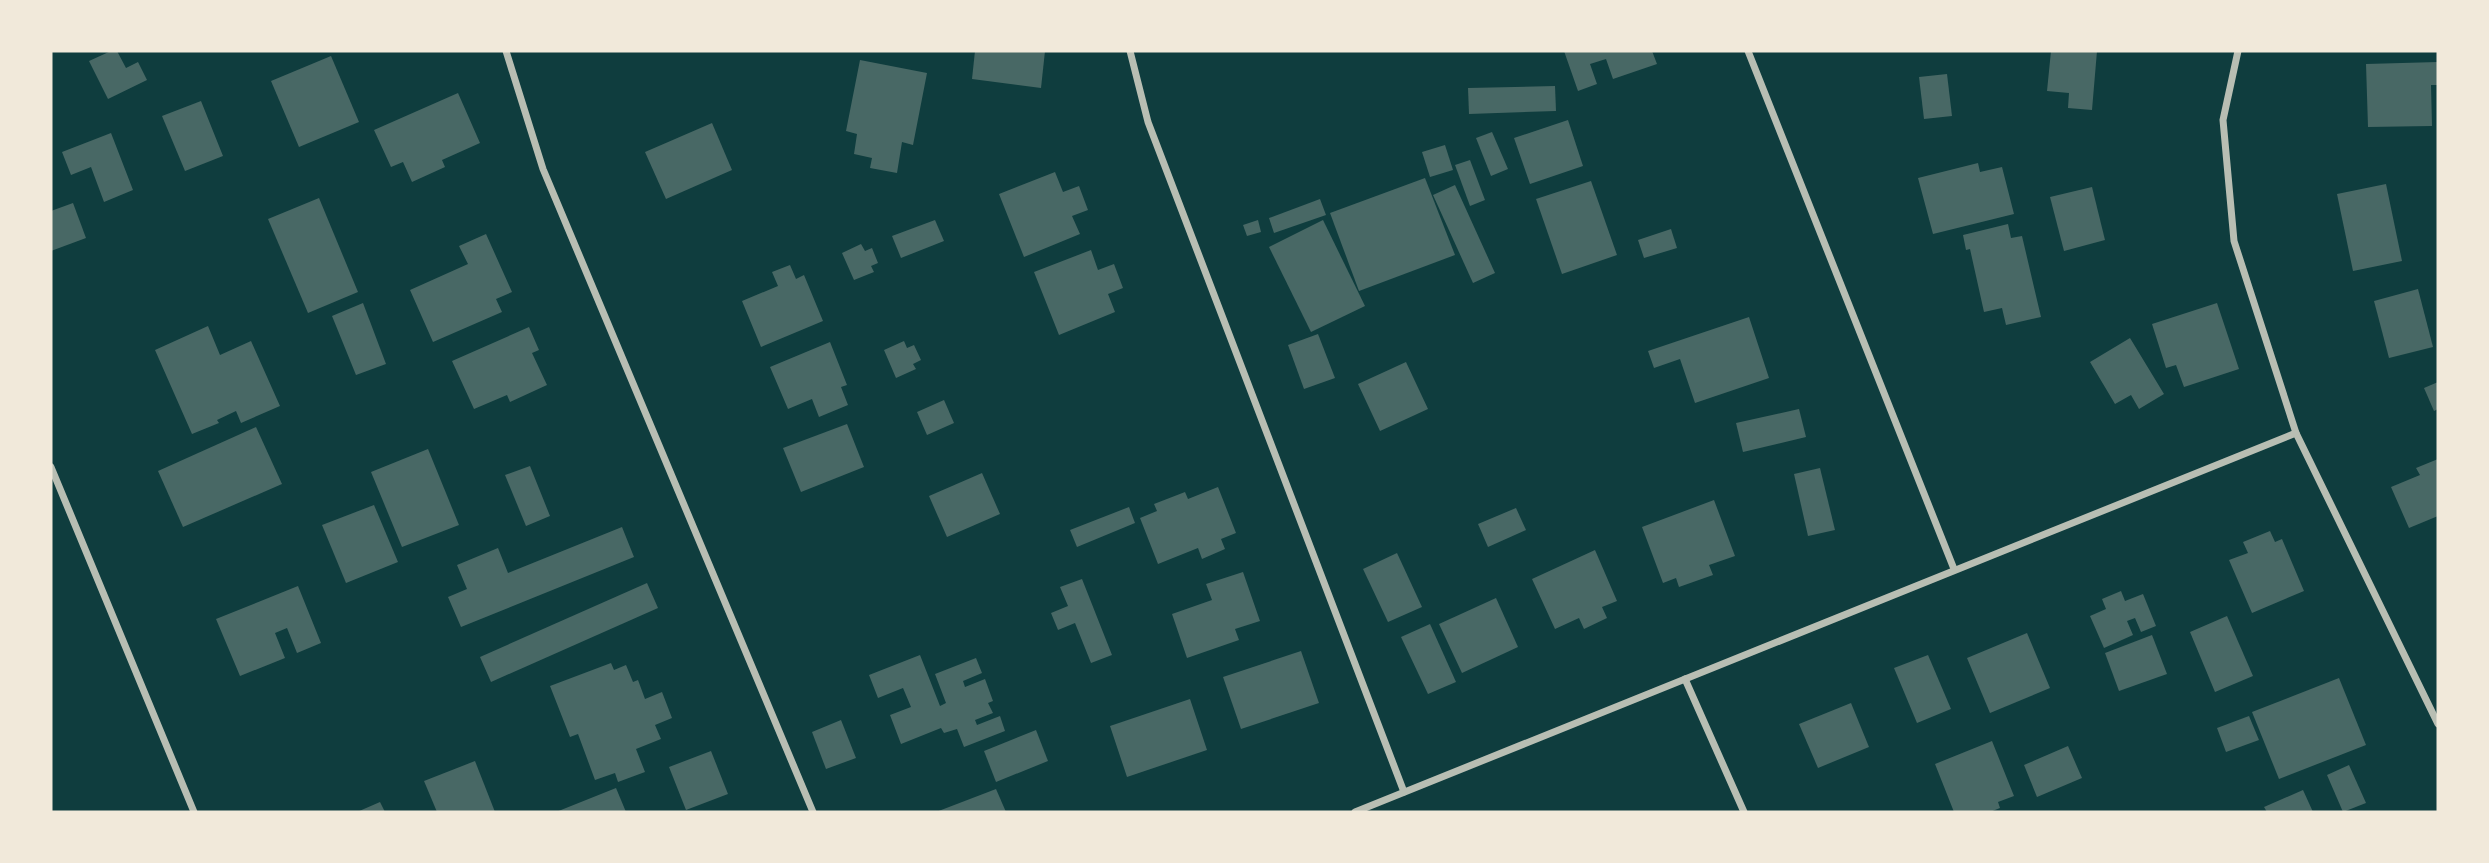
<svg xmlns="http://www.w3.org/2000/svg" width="2489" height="863" font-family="Cabin,sans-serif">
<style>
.building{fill:#486865}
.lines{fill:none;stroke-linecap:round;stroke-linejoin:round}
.minor{stroke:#b8beb3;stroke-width:7}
</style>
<rect width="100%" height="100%" fill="#0f3d3e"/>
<g class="building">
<path d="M111,51H117L126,68L138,62L147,80L108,99L89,61Z"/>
<path d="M975,51H1045L1041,88L972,79Z"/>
<path d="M1564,51H1652L1657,64L1613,79L1606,59L1590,64L1597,84L1578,91Z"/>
<path d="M2051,51H2097L2092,110L2068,108L2069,93L2047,91Z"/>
<path d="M331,56L359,122L299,147L271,81Z"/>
<path d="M860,60L927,73L913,145L902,142L897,173L870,168L872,158L854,154L857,134L846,131Z"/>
<path d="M2438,62V85H2431L2432,126L2368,127L2366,64Z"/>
<path d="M1947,74L1952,116L1924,119L1919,77Z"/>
<path d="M1555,86L1556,111L1469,114L1468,88Z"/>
<path d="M458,93L480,143L442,160L445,167L412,182L403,162L391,167L374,130Z"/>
<path d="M201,101L223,156L185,171L162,116Z"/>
<path d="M1568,120L1583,166L1530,184L1514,138Z"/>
<path d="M712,123L732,170L666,199L645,152Z"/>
<path d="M1492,132L1508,169L1491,176L1476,138Z"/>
<path d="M111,133L133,190L104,202L91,167L71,175L62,152Z"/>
<path d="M1445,145L1453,170L1430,177L1422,152Z"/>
<path d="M1470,160L1485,200L1470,206L1455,165Z"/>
<path d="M1978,163L1980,172L2002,167L2014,214L1933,234L1918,178Z"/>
<path d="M1055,172L1063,192L1079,186L1088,210L1072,216L1080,234L1024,257L999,194Z"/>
<path d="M1425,178L1455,255L1359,291L1330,213Z"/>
<path d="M1591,181L1617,255L1562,274L1536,199Z"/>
<path d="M2386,184L2402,261L2353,271L2337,194Z"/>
<path d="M1455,185L1495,273L1473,283L1433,195Z"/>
<path d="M2092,187L2105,240L2064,251L2050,197Z"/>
<path d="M319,198L358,292L308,313L268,219Z"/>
<path d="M1320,199L1326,215L1274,233L1269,218Z"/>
<path d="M73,203L86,238L51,251V211Z"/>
<path d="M935,220L944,241L901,258L892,236Z"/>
<path d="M1258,220L1261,232L1247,236L1243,225Z"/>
<path d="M1323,220L1365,306L1311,332L1269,247Z"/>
<path d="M2008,224L2011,238L2022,236L2041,317L2006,325L2002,308L1984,312L1970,249L1966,250L1963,235Z"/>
<path d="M1671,229L1677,248L1644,258L1638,240Z"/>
<path d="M486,234L512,292L496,299L502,312L433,342L410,290L468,264L459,246Z"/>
<path d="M861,244L865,251L872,248L878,263L871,266L874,272L854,280L842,253Z"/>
<path d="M1091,250L1098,270L1114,264L1123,288L1108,294L1115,312L1059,335L1034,272Z"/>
<path d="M790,265L796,279L804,275L823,321L761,347L742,301L778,286L772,272Z"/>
<path d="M2418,289L2433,347L2389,358L2374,301Z"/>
<path d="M363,303L386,364L356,375L332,316Z"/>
<path d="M2217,303L2239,369L2184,387L2176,365L2166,368L2152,324Z"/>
<path d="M1749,317L1769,378L1695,403L1680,359L1654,368L1648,351Z"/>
<path d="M208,326L220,355L251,341L280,406L241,423L236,411L217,420L219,423L192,434L155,350Z"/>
<path d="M529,327L539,350L532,353L547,385L510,402L507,395L474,409L452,361Z"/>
<path d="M1318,334L1335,378L1304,389L1288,345Z"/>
<path d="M2130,338L2164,394L2139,409L2131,395L2115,404L2090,362Z"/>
<path d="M904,341L907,348L914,345L921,360L913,364L916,369L896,378L884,350Z"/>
<path d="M830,342L847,385L841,387L848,405L819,417L812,399L788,409L770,367Z"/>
<path d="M1406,362L1428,409L1380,431L1358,384Z"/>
<path d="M2438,382V409L2434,411L2424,388Z"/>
<path d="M944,400L954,423L927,435L917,412Z"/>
<path d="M1799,409L1806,437L1743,452L1736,423Z"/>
<path d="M847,424L864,467L801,492L783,448Z"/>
<path d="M256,427L282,484L183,527L158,471Z"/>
<path d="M428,449L459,525L402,547L371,472Z"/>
<path d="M2438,459V516L2409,528L2391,487L2420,475L2416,468Z"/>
<path d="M530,466L550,516L526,526L505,475Z"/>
<path d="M1820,468L1835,530L1808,536L1794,474Z"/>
<path d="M982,473L1000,514L947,537L929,496Z"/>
<path d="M1218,487L1236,533L1221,539L1225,549L1202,559L1198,548L1158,564L1140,518L1157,511L1154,504L1185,492L1188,499Z"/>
<path d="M1714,500L1735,556L1709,565L1713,575L1679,587L1676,578L1663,583L1642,527Z"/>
<path d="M374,505L398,562L346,583L322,525Z"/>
<path d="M1129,507L1135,523L1077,547L1070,530Z"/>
<path d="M1516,508L1526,530L1488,547L1478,524Z"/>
<path d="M622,527L634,557L461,627L448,597L467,589L457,565L498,548L508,573Z"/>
<path d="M2270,531L2275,542L2282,539L2304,591L2252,613L2229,560L2248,553L2243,542Z"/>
<path d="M1595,550L1617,601L1602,607L1607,618L1584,629L1579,618L1555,629L1532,579Z"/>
<path d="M1397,553L1422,607L1388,622L1363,569Z"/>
<path d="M1243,572L1260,621L1235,629L1239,640L1187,658L1172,614L1212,600L1206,584Z"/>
<path d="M1082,579L1112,655L1091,663L1075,623L1058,630L1051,613L1068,606L1060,587Z"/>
<path d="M647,583L658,608L491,682L480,657Z"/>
<path d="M298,586L321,643L297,653L287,628L275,633L285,658L240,676L216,619Z"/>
<path d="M2121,591L2125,601L2143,594L2156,626L2141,632L2135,618L2127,621L2133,635L2104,648L2090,616L2106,609L2102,599Z"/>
<path d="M1496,598L1518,647L1462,673L1439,624Z"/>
<path d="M2227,616L2253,676L2215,692L2190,632Z"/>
<path d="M1430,624L1456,682L1428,694L1401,637Z"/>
<path d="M2027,633L2050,688L1990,713L1967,658Z"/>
<path d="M2152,635L2167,674L2119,691L2105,653Z"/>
<path d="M1301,651L1319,703L1241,729L1223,677Z"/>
<path d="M920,655L940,706L946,703L935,674L976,658L982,673L963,681L965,687L985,679L993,701L988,703L993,713L975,720L977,725L1000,716L1005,731L964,747L957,729L944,733L941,728L901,744L890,715L911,707L903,688L878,698L869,675Z"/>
<path d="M1928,655L1951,709L1917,723L1894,668Z"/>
<path d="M611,663L614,670L626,665L633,682L638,680L645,699L662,692L672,718L655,725L661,739L636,749L645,772L618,782L615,773L595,780L578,734L570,737L550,686Z"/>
<path d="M2339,678L2366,745L2279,779L2252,712Z"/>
<path d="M1190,699L1207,750L1127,777L1110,726Z"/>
<path d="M1851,703L1869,747L1818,768L1799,724Z"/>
<path d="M2249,716L2259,740L2226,752L2217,728Z"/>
<path d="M841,720L856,758L826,769L812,732Z"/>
<path d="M1036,730L1048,761L996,782L984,751Z"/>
<path d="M1992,741L2014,796L1998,802L2000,808L1990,812H1954L1935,764Z"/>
<path d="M2068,746L2082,778L2037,797L2024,765Z"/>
<path d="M711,751L728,794L686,810L669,767Z"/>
<path d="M475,761L495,812H437L424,781Z"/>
<path d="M2349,765L2366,803L2343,812L2327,775Z"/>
<path d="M616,788L626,812H556Z"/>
<path d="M996,789L1006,812H936Z"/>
<path d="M2303,790L2313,812H2267L2264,807Z"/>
<path d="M380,802L385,812H357Z"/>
</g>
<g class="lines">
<g class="minor">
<path d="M506,51L543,169L813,812"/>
<path d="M1130,51L1148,122L1404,792"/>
<path d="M1748,51L1954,569"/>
<path d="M2238,51L2223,120L2234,241L2296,433L2438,724"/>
<path d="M51,467L194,812"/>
<path d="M1685,679L1744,812"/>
<path d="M1355,812L2296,433"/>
</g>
</g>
<rect width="2489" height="863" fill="none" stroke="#f1e9da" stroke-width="105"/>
</svg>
